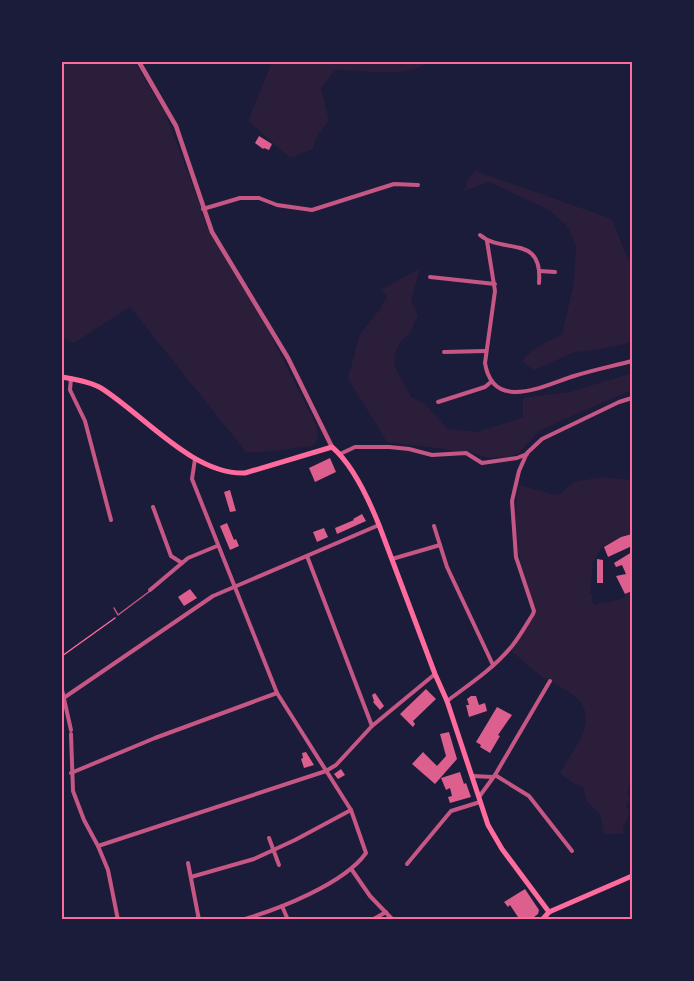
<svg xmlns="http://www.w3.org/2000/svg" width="694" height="981" font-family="Lora,serif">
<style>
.green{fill:#2a1e3b}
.building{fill:#dd5f8e}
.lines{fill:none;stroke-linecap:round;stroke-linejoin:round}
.path{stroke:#ff6b9d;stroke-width:1.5}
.service{stroke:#c65784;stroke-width:1.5}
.minor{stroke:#c65784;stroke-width:4}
.tertiary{stroke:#c65784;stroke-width:4.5}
.secondary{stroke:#ff6b9d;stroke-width:5}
.primary{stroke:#ff6b9d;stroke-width:5}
.neatline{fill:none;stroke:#ff6b9d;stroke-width:2}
</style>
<rect width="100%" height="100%" fill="#1b1b3a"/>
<g class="green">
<path d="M62,62H134L165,112L211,235L256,306L316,425C318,434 320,440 312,446L256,453L246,452L130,307L74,343L62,337Z"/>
<path d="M272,62H427C408,80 360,69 335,70L321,88L329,120L316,138L313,149L290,158L248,121Z"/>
<path d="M476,171L612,219L628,260L632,263V342L596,350L575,352L534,370L522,361C531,348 548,342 562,334L574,282L576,247L568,227L549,210L489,182L464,191L469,177Z"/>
<path d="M420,268L411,301L418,315L410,333L400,342L396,351L394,365L411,397L425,404L448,429L477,432L523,417V398L570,392L632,373V390L540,430L518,454L508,457L489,458L467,451H453L445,449L387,442L348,379L359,336L380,309L387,296L381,290Z"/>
<path d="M602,477L632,480V534L622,536L601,548L591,566H593L590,593L593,596L591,601L596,605L600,602L604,603L625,598V595L632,591V779L630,780L627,794L630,798L626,805L630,813L623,827L624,834H604L600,814L586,800L583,787L573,783L560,773C569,757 585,737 586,719C587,695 556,687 541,676C530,668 520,658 509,649L536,610C520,565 509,532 519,485L556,495L562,493L573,482Z"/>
</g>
<g class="building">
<path d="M259,136L272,144L269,150L264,148L263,149L255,143Z"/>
<path d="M330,458L336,472L315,482L309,468Z"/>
<path d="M230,490L236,511L230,512L224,492Z"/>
<path d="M362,514L366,521L337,534L335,528L354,520L353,519Z"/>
<path d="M227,523L234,540L236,539L239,546L230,550L220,526Z"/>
<path d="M324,528L328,537L317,542L313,532Z"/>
<path d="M632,534V546L608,557L604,547L621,537Z"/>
<path d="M632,552V573L630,575L632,579V591L625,594L616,576L626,574L622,565L616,567L614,563Z"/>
<path d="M597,559L603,560V583H597Z"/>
<path d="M190,589L197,598L184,606L178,597Z"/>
<path d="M426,689L436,699L413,721L415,724L413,727L400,714Z"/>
<path d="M375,693L384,706L380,710L373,702L374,701L372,695Z"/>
<path d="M471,696H476L479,705L485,703L487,711L469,717L466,705H469L467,699Z"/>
<path d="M497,707L512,715L498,735L500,736L490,753L480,747L481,745L476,742Z"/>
<path d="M449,732L457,759L435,784L412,764L423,752L437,766L446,756L440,734Z"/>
<path d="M306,752L314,765L304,768L301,759L303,758L302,753Z"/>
<path d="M341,769L345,775L338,779L334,774Z"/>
<path d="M460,772L464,784L466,783L471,797L450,803L448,797L452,796L450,788L446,790L441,778Z"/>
<path d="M525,889L539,910L538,914L530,920H520L510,905L508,907L504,902Z"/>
</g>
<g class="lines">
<path class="path" d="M62,656L115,618"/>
<path class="service" d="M114,608L118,615L150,591"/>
<g class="minor">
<path d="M203,209L240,198H259L277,205L312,210L394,184L418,185"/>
<path d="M480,235C503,255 543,233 539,283"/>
<path d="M487,241L495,291L485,363C493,413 545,385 574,376C593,370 613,366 632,361"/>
<path d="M540,271L555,272"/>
<path d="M430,277L495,284"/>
<path d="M444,352L486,351"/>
<path d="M71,378L70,390L85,421L111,520"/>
<path d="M438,402L485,387L492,381"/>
<path d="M340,454L355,447H389L409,449L432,455L466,453L482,463L517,458L527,454"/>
<path d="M195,459L192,479L277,693L351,810L366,853C344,884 277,910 241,920"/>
<path d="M153,507L171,556L182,563"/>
<path d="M434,526L447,567L493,665"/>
<path d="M307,556L372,726"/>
<path d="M392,559L440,545"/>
<path d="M150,590L188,558L217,546"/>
<path d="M62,690L71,730"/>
<path d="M65,697L213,596L379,525"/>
<path d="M447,701C470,684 494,668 512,646C520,636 526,625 533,614L534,611L516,557L512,501L519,471L527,453L542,439L619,402L632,398"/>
<path d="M71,734L73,791L84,820L98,846L108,870L118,920"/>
<path d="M71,773L155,738L277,693"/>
<path d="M495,775L529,796L572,851"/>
<path d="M472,776L493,777"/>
<path d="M479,797L495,775L550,681"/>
<path d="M269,838L279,865"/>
<path d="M98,846L326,771L336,765L372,726L435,674"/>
<path d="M188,863L199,920"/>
<path d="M407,864L451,811L480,802"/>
<path d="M352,870L370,896L393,920"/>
<path d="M191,877L254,859L295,840L351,810"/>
<path d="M282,906L288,920"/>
<path d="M372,920L386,912"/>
</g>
<path class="tertiary" d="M139,62L176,126L212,232L288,358L332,447"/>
<path class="secondary" d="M62,377C74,379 91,382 101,388C144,415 193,475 245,473L332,447C352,464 369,500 379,525L435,674L447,701L488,825L502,849L549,912L542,920"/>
<path class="primary" d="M549,912L632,876"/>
</g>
<rect width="694" height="981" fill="none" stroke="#1b1b3a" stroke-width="126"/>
<rect x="63" y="63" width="568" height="855" class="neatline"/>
</svg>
